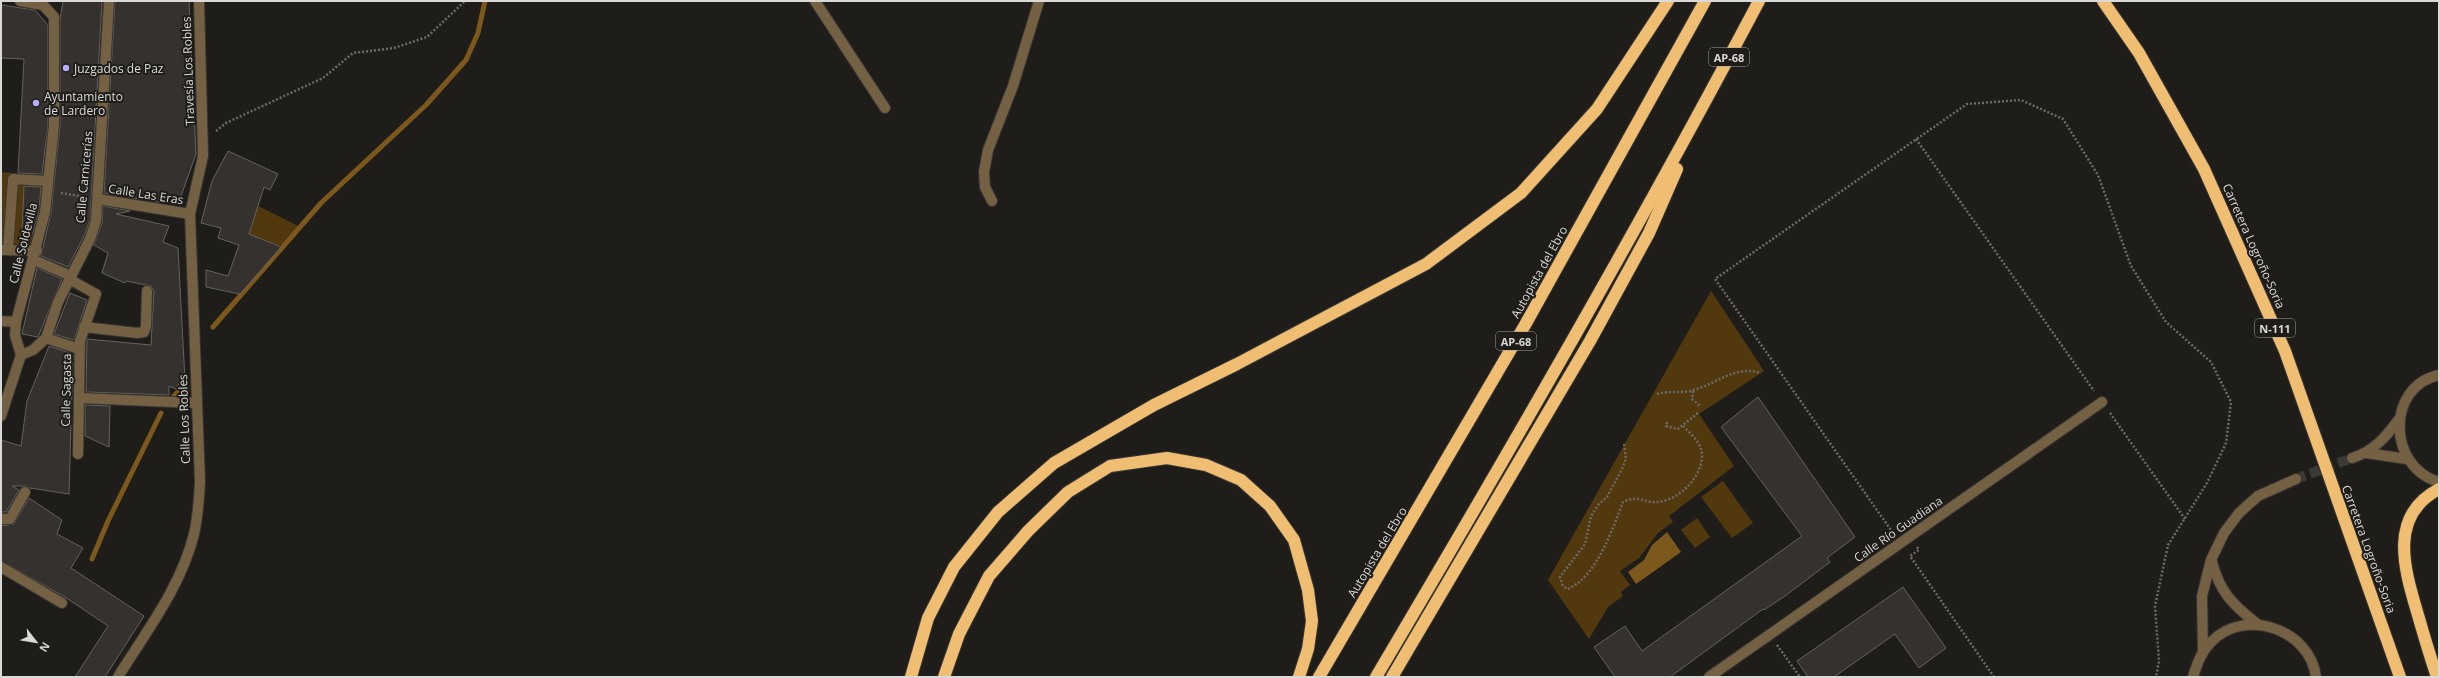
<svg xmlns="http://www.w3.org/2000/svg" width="2440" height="678" font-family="'Open Sans',sans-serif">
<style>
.green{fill:#52390d}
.water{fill:#7c581c}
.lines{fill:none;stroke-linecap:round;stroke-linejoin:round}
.stream{stroke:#7c581c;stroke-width:5}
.building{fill:#34312e;stroke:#65625e}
.minor-tunnel{stroke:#3b3936;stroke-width:10;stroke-dasharray:10 5;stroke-linecap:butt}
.minor-casing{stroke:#393734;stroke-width:12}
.highway-casing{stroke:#393734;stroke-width:14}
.path{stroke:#6b6a67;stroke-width:2.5;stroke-dasharray:2 2;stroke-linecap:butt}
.minor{stroke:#746043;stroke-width:10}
.highway{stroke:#f0be72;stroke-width:12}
.poi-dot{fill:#b2adf9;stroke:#1f1d1a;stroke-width:1.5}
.labels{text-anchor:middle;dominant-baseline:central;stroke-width:4;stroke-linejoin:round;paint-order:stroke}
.shield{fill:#1f1d1a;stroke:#a2a19e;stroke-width:1}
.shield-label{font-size:11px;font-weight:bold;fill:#dad9d7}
.poi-label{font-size:12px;fill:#dad9d7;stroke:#1f1d1a;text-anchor:start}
.street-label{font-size:12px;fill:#dad9d7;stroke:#1f1d1a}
</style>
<rect width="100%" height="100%" fill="#1f1d1a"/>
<g class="green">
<path d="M1,172L49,176L37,251L1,250Z"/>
<path d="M258,206L298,226L280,246L239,231Z"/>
<path d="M1711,291L1764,371L1699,414L1734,466L1669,516L1673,522L1658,533L1639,558L1620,571L1630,585L1621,592L1623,596L1608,607L1589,639L1548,580Z"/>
<path d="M1723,481L1753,523L1732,538L1701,497Z"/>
<path d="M1697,518L1710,537L1695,548L1681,530Z"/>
</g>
<path class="water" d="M1667,532L1681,552L1636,584L1628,572L1644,560L1652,545Z"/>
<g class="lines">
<g class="stream">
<path d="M213,327L321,203L426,105L466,60L478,33L485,1"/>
<path d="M173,397L186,383"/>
<path d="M92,559L108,521L161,413"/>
</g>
</g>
<g class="building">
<path d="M63,1H102L90,220L84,236L68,267L41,256L51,213L60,126V20Z"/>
<path d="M115,1H189L196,154L180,199L163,203L104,193Z"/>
<path d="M1,5L35,10L48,25V125L42,174L18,173L24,59L1,58Z"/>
<path d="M228,151L278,174L270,190L264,187L249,234L281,247L240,294L206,287V270L228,276L239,245L218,238L221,228L201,223L212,181Z"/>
<path d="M24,186L41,187L39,211L33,233L22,232Z"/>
<path d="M103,206L130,211L116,214L169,226L163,242L178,248L185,380H181L176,389L169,386V395L86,392L87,339L151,345L152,326L154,291L151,286L126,281L125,283L102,273L108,253L94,245L102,223Z"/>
<path d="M37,268L62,279L38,337L22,334Z"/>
<path d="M70,293L87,300L74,340L54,334Z"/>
<path d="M49,346L73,354L69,494L30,488L25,486H12L19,490L6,512H1V440L21,446L27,401Z"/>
<path d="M1758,397L1855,537L1827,558L1830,562L1785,596L1764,610L1763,609L1670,677H1615L1594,647L1625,626L1642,651L1802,536L1721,427Z"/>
<path d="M85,405L110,406L109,447L85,436Z"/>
<path d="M29,498L62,520L57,534L83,548L71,568L144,616L105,677H75L108,626L65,597L1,561V526L14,524Z"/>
<path d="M1903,587L1946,648L1919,668L1895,634L1834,677H1808L1797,661Z"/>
</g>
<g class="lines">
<path class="minor-tunnel" d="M2296,479L2352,458"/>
<defs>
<g id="minor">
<path d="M815,1L885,108"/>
<path d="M98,199L190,214"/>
<path d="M992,201L985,187L984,172L988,150L1013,86L1039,1"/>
<path d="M3,250L37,251"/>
<path d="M8,250L13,179L48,181"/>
<path d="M34,260L71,276"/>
<path d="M69,279L96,294L80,341L78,454"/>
<path d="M1,321L16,322"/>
<path d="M84,327L137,333L144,332L146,326L147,291"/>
<path d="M46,338L79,349"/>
<path d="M21,355L33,350L46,338L58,302L90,239L96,221L109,1"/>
<path d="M2439,375C2386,386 2387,467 2439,482"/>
<path d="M79,398L197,403"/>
<path d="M1,416L21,355L15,335L16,322L45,212L54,125V17L43,5L20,1"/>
<path d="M2366,453L2407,459"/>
<path d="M2352,458C2374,451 2386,437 2399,419"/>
<path d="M1,519H10L25,492"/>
<path d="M2212,562C2220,592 2232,604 2256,623"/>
<path d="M1,567L62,603"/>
<path d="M2203,652L2202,596L2211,560L2224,533L2239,513L2258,496L2296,479"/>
<path d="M118,677C146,632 181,587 194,534C198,517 199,500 200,482L190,214L203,156L199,1"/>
<path d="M1709,677L2102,402"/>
<path d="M2193,677C2197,664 2201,652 2211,642C2245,607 2310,629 2316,677"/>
</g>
<g id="highway">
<path d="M2103,1L2139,53L2204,169L2285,351L2400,677"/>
<path d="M911,677L928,618L954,567L998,512L1054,463L1154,405L1237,364L1426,264L1521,193L1597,109L1668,1"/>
<path d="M944,677L959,634L989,576L1028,531L1068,492L1110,466L1167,458L1206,465L1241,480L1270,506L1294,540L1308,590L1312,621L1308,649L1299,677"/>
<path d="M1319,677L1525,325L1705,1"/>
<path d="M1376,677C1508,454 1638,230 1759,1"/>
<path d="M1392,677L1590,341L1649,233L1677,169"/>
<path d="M2437,677C2430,656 2424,636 2418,615C2405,571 2387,516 2439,489"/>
</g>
</defs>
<use href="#minor" class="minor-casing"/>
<use href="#highway" class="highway-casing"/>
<g class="path">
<path d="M216,131L226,123L323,78L353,53L394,48L427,37L465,1"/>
<path d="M1916,139L2094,391"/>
<path d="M61,193L85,197"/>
<path d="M1693,391L1692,399L1700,406"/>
<path d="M1657,394C1669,390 1683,394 1694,390C1718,383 1735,365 1761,373"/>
<path d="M2110,413L2185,519"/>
<path d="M1667,422L1666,426L1678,429L1698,413"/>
<path d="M1624,444L1626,459L1622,469L1607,497L1598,505L1591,516L1585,544L1560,577L1563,586L1567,589C1595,580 1613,528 1623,502C1639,494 1645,504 1659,502C1680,499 1702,477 1702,455C1702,443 1690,433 1682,425"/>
<path d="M1893,533L1715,279L1967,104L2021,100L2063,119L2098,175L2131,266L2166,322L2211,362L2231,402L2226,443L2207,483L2168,545L2155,606L2159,661L2156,677"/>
<path d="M1917,547L1919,550L1910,556L1994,677"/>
<path d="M1777,645L1800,677"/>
</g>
<use href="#minor" class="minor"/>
<use href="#highway" class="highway"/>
</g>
<g class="poi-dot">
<circle cx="66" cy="68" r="4"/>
<circle cx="36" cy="103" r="4"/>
</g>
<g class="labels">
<g class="shield">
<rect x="1709" y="48" width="40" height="18" rx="3"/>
<rect x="2255" y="319" width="40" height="18" rx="3"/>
<rect x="1496" y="332" width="40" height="18" rx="3"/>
</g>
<g class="shield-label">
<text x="1729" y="57">AP-68</text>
<text x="2275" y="328">N-111</text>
<text x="1516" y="341">AP-68</text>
</g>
<g class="poi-label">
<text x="74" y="68">Juzgados de Paz</text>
<text x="44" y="96">Ayuntamiento<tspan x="44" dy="14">de Lardero</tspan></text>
</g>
<g class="street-label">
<text transform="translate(188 71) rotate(-92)">Travesía Los Robles</text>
<text transform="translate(84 177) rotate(-85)">Calle Carnicerías</text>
<text transform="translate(146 194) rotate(9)">Calle Las Eras</text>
<text transform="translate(23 243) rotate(-76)">Calle Soldevilla</text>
<text transform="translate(2254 246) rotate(66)">Carretera Logroño-Soria</text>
<text transform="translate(1539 272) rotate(-61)">Autopista del Ebro</text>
<text transform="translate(66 390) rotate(-89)">Calle Sagasta</text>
<text transform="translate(184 419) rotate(-92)">Calle Los Robles</text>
<text transform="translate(1898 529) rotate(-35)">Calle Río Guadiana</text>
<text transform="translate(2369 549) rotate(70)">Carretera Logroño-Soria</text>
<text transform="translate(1377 552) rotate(-59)">Autopista del Ebro</text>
</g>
</g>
<rect width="2440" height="678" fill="none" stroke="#dad9d7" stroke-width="4"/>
<g transform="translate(36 642) rotate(121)" stroke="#1f1d1a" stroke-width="3" paint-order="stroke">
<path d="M0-3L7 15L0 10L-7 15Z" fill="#dad9d7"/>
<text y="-6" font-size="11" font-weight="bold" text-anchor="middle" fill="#dad9d7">N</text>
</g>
</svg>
